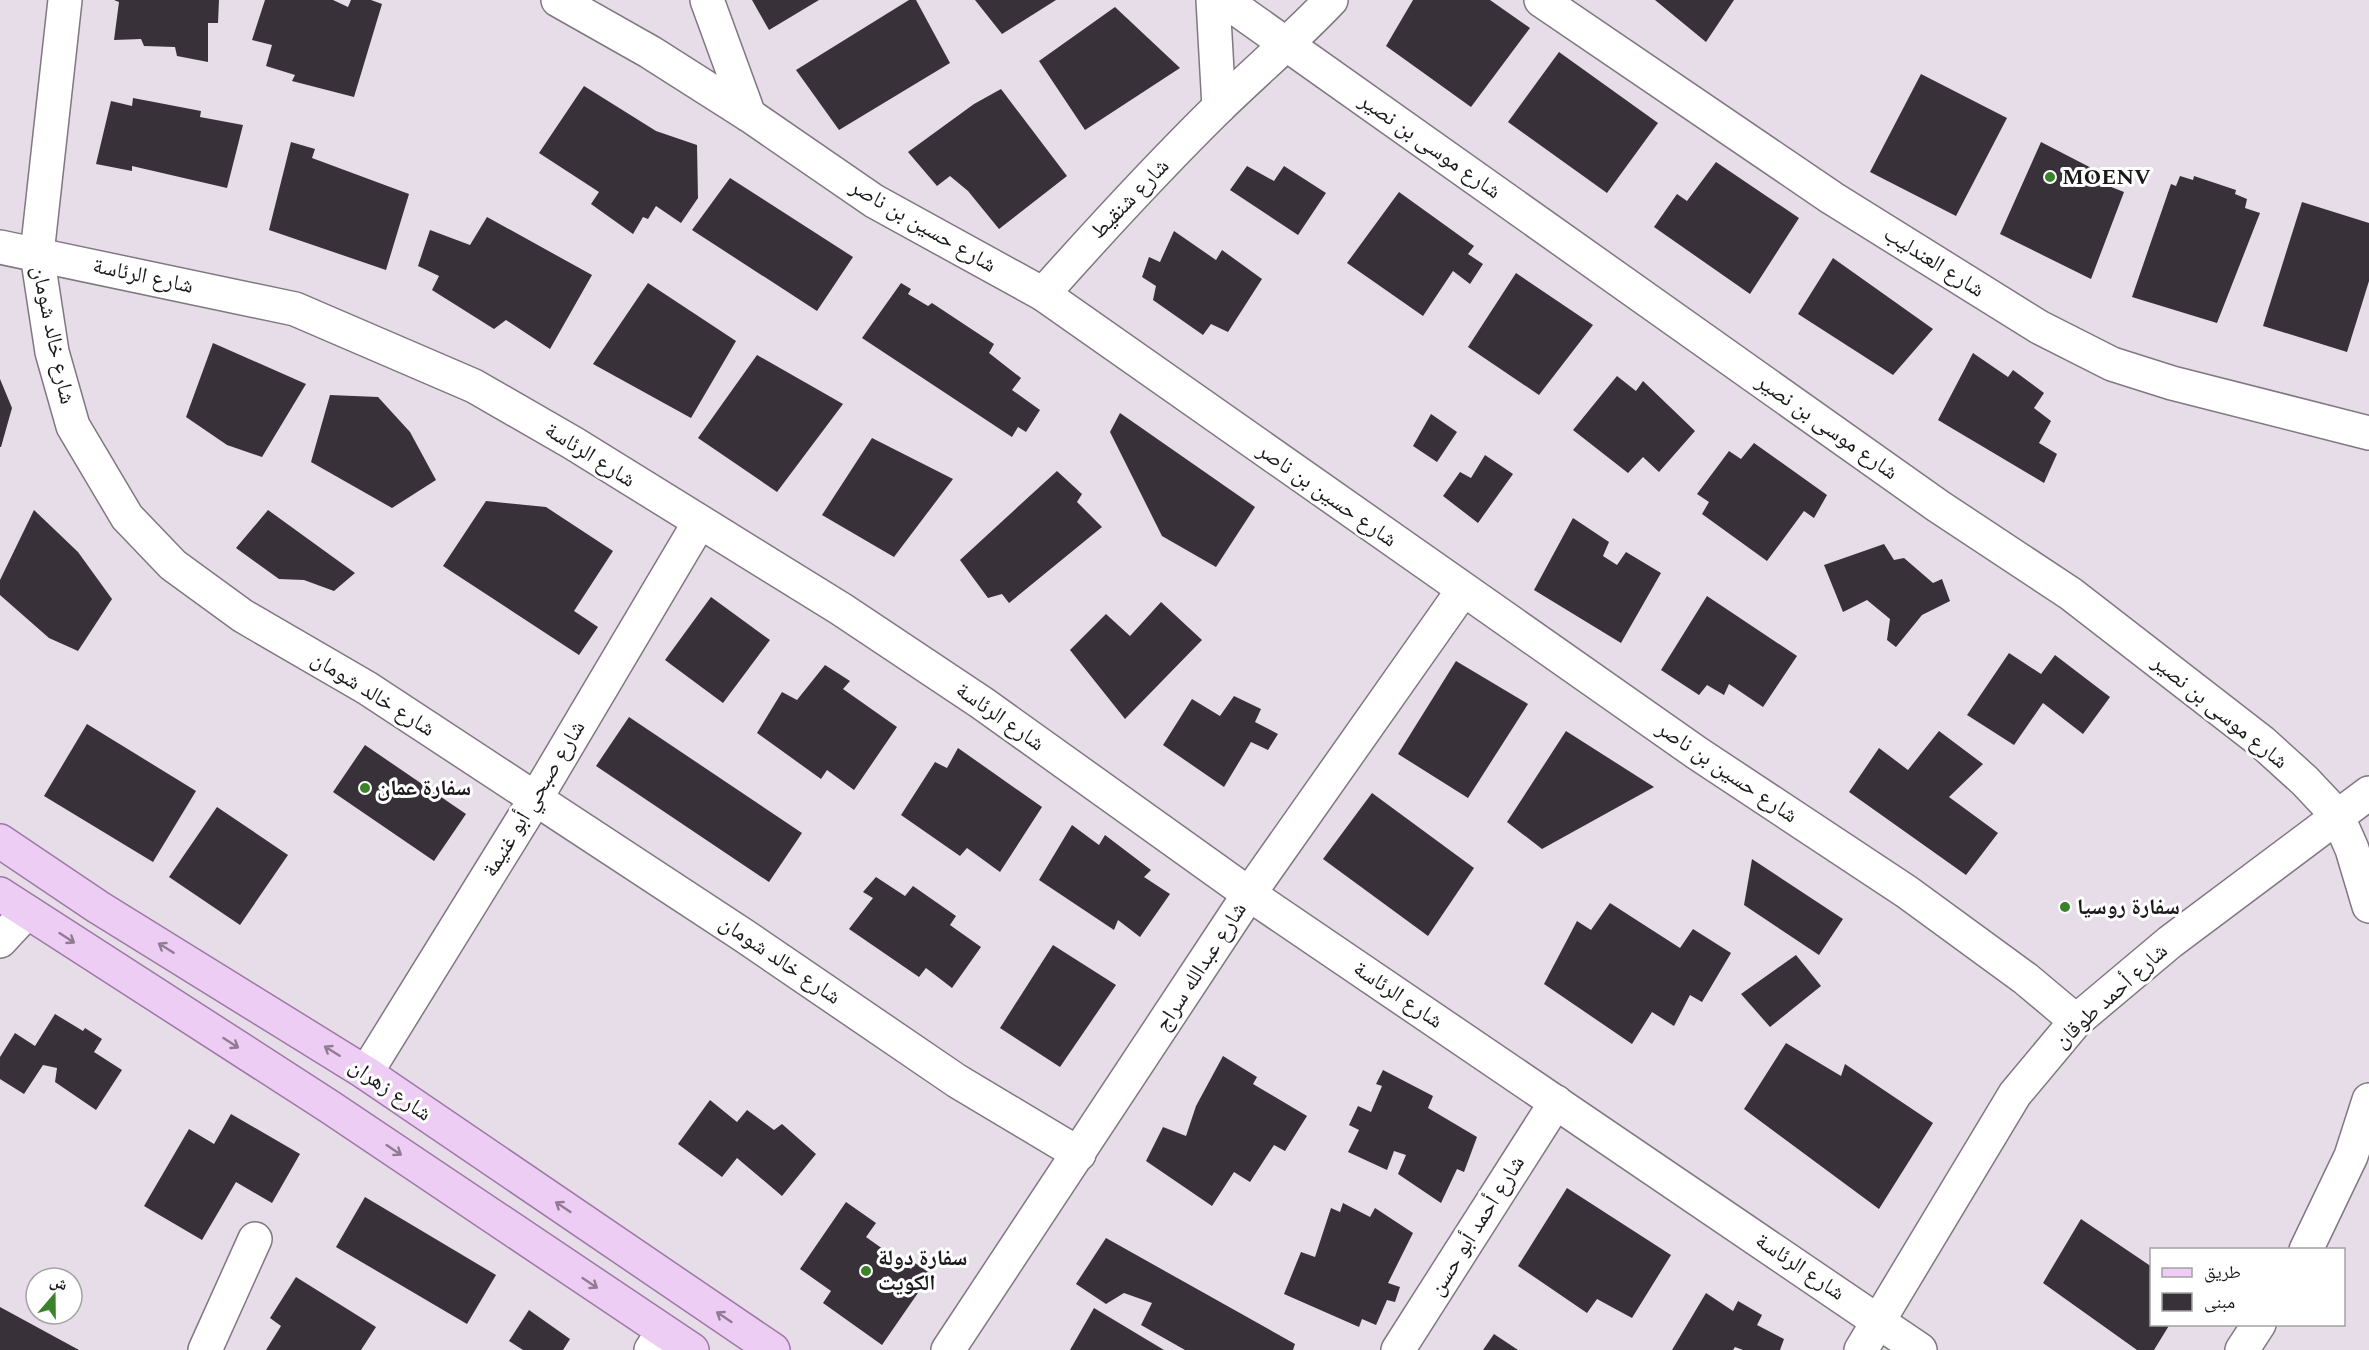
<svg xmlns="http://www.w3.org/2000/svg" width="2369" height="1350" font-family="Spectral,'Noto Naskh Arabic',serif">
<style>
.building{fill:#38313a}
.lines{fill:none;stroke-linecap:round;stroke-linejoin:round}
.minor-casing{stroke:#807782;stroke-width:36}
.major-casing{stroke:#9d78a5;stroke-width:36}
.minor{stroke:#fff;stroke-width:33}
.major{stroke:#eecdf5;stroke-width:33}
.oneway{stroke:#8f7c93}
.poi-dot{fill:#3a832a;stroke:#fff;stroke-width:2}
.labels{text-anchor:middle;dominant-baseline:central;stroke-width:6;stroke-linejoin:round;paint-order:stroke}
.street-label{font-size:22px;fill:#1b181c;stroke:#fff}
.poi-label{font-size:22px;font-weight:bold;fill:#1b181c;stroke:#fff;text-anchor:start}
</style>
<rect width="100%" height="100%" fill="#e6dde8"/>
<g class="building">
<path d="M114,0H219L218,23H208V62L177,56L175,47L144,46L141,39L114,40L119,2Z"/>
<path d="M265,0H333L348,7L351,0H371L382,4L354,97L292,81L295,75L266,66L272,45L252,40Z"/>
<path d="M752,0H819L769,30Z"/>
<path d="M909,0H916L950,63L839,130L796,70Z"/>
<path d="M975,0H1056L1002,34Z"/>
<path d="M1413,0H1490L1530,28L1471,107L1386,46Z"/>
<path d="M1655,0H1734L1706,42Z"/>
<path d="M1115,7L1180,68L1085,130L1039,61Z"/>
<path d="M1559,52L1658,123L1607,193L1508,122Z"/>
<path d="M1921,74L2007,118L1956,216L1870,172Z"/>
<path d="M584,86L656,131L697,145L698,198L681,223L656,206L648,219L643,217L633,234L591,204L599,192L539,153Z"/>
<path d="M1001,89L1067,176L999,229L968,191L950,176L937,186L908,152L974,104Z"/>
<path d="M133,98L201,111L200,117L243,125L227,188L132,166V171L96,164L111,101L132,106Z"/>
<path d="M291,142L315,149L312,158L409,194L386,270L269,230Z"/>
<path d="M2041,142L2105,175L2101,183L2124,192L2091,279L2000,234Z"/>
<path d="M1716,162L1799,218L1750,294L1654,227L1677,194L1687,201Z"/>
<path d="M1247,166L1274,181L1284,166L1326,193L1298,235L1230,190Z"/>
<path d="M2180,176L2193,180L2194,176L2236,190L2235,194L2247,199L2245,208L2260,213L2217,323L2132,297L2171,184L2176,186Z"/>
<path d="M730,178L853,257L817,311L692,230Z"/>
<path d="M1399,192L1474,246L1468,254L1483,264L1470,284L1453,271L1423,316L1347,263Z"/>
<path d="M2302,202L2369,223V281L2347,352L2263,326Z"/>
<path d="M487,217L592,275L550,349L506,320L494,329L432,290L439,276L418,266L430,230L470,245Z"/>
<path d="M1174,231L1216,260L1222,250L1262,279L1228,332L1211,324L1203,335L1153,300L1156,286L1142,277L1149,257L1160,262Z"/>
<path d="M1833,258L1933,329L1893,375L1798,314Z"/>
<path d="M1516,273L1593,325L1539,395L1468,347Z"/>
<path d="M648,283L736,341L691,418L593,364Z"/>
<path d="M901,283L911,289L908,294L928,306L932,303L994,344L989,353L1021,378L1012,390L1040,410L1026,432L1018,427L1012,437L862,338Z"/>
<path d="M213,343L306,384L262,457L227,445L186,417Z"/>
<path d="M1973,353L2008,377L2013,370L2044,393L2034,408L2051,421L2039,443L2057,454L2044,483L1938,420Z"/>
<path d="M757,355L843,404L777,492L698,438Z"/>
<path d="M1617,376L1636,391L1643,381L1695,431L1659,472L1643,457L1628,473L1573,430Z"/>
<path d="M0,379L12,408L1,447H0Z"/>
<path d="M330,395L378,397L410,432L436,480L392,508L311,462Z"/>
<path d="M1120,413L1255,507L1216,567L1162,536L1110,432Z"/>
<path d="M1431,414L1457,432L1437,462L1413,446Z"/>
<path d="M872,438L953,479L894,557L822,515Z"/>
<path d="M1754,443L1827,495L1814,518L1804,511L1767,561L1702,514L1709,502L1697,494L1729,451L1741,459Z"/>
<path d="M1485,455L1513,474L1478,523L1443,496L1460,472L1471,478Z"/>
<path d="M1057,471L1082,494L1077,502L1102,527L1009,603L1002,594L988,598L960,560Z"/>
<path d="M486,501L546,507L613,551L574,611L598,627L579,655L443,566Z"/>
<path d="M34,510L78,552L112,599L78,651L49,638L0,595V580Z"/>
<path d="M268,510L355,573L334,591L304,580L279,579L236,548Z"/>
<path d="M1573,518L1609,542L1603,556L1617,565L1626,552L1661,573L1621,643L1534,590Z"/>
<path d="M1884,544L1894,560L1904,558L1933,583L1942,579L1950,601L1922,615L1896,647L1887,640L1890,619L1867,600L1843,612L1824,565Z"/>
<path d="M1707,596L1797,656L1763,707L1729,684L1724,695L1707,685L1699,695L1661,670Z"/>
<path d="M711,597L770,640L723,703L665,660Z"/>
<path d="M1161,602L1202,640L1125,719L1070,650L1106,614L1130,636Z"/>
<path d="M2009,653L2041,674L2055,655L2110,697L2083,734L2043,703L2014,745L1967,715Z"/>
<path d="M1456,661L1528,704L1468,798L1398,754Z"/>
<path d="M825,665L850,681L843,689L897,727L854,790L827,770L821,779L757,733L782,692L797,700Z"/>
<path d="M1234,696L1261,709L1255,722L1278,734L1268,750L1251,742L1224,787L1163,745L1192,699L1220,716Z"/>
<path d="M629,717L802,833L769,882L596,766Z"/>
<path d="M87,724L196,791L153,862L44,796Z"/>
<path d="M1566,731L1654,787L1542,849L1507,822Z"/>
<path d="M1939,731L1983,764L1949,797L1998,833L1966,875L1849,792L1879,748L1908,770Z"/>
<path d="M365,745L466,814L434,861L333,792Z"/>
<path d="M958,748L1042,807L1000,872L967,848L960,856L901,815L935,762L947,768Z"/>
<path d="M1372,793L1474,868L1428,936L1323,859Z"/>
<path d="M217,807L288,855L240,925L169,877Z"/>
<path d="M1072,825L1099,845L1105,835L1151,870L1144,877L1170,894L1140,937L1118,920L1114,930L1039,880Z"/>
<path d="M1752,859L1843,919L1819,955L1744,905Z"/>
<path d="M876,877L905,896L913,886L956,916L950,925L981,947L952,988L926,968L919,977L849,929L873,898L863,892Z"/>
<path d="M1610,903L1680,948L1693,929L1731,953L1702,1002L1690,995L1674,1026L1652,1012L1632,1044L1544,984L1577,921L1591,930Z"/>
<path d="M1053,945L1116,985L1060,1067L1000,1028Z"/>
<path d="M1796,955L1821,986L1770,1027L1741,994Z"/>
<path d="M55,1014L83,1031L85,1028L102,1039L94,1052L122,1070L96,1110L55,1082L57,1068L43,1065L24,1094L0,1079V1057L15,1033L35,1046Z"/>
<path d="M1786,1043L1841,1076L1845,1064L1933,1123L1879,1209L1744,1109Z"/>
<path d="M1223,1056L1257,1077L1253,1084L1307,1116L1285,1151L1274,1145L1250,1182L1234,1172L1212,1206L1146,1161L1163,1127L1186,1136L1196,1106Z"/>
<path d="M1383,1070L1433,1096L1428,1108L1477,1137L1464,1172L1457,1169L1441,1203L1398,1174L1406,1155L1394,1151L1387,1170L1348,1152L1359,1130L1349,1125L1358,1106L1371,1112L1382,1086L1376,1084Z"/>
<path d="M710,1100L737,1122L747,1110L774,1130L782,1124L816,1154L782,1196L737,1158L722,1177L678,1144Z"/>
<path d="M231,1114L300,1154L272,1203L236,1182L202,1240L144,1206L189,1129L214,1144Z"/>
<path d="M1567,1188L1671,1255L1632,1318L1597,1299L1587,1313L1518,1266Z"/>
<path d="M365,1197L496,1275L467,1324L336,1247Z"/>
<path d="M846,1202L876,1223L866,1237L911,1269L915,1263L931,1274L882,1345L823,1303L831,1291L800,1269Z"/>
<path d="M1343,1203L1370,1217L1375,1208L1413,1233L1388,1283L1400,1287L1395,1302L1387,1300L1376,1325L1362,1319L1359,1327L1284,1294L1301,1252L1315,1257L1331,1208L1340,1212Z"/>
<path d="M2081,1219L2152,1267V1324H2170L2154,1350H2137L2043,1283Z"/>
<path d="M1106,1238L1295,1344L1293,1350H1185L1141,1325L1152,1303L1124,1293L1106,1304L1076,1284Z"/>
<path d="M296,1277L376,1327L361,1350H266L281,1326L270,1318Z"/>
<path d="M1706,1293L1733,1311L1738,1301L1762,1315L1757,1325L1784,1339L1780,1350H1743L1735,1347L1733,1350H1672Z"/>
<path d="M0,1307L79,1350H0Z"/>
<path d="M1094,1308L1164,1350H1070Z"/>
<path d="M529,1310L570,1339L563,1350H523L509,1341Z"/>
<path d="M1494,1334L1518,1350H1483Z"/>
</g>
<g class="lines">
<defs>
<g id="minor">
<path d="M65,0L37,254L52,352L73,426L127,517L173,565L243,616L367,688L743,935L957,1081L1079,1154"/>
<path d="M558,0L650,52L749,115L874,201L1043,294L1697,753L1907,892L2026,979L2076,1021"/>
<path d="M707,0L749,115"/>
<path d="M1213,0L1219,107"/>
<path d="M1224,0L1938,506L2071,594L2262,742L2305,781L2337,815L2352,849L2369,906"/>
<path d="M1541,0L1832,198L2039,327L2112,364L2172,383L2369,433"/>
<path d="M0,247L295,309L474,386L573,443L841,609L982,703L1249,894L1920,1350"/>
<path d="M1043,294C1100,230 1158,167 1219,107C1256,71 1295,38 1331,0"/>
<path d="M0,941L27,912"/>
<path d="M366,1073L536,798L699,523"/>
<path d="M2306,1250L2351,1156L2369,1100"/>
<path d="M205,1350L255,1239"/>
<path d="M651,1350L663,1332"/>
<path d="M948,1350L1249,894L1463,590"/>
<path d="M1398,1350L1556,1102"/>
<path d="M1861,1350L2015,1094L2076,1021L2170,942L2369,793"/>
<path d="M2242,1350L2259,1324"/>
</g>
<g id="major">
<path d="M0,841L98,907L366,1073L773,1350"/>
<path d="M0,894L330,1107L692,1350"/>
</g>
</defs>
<use href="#minor" class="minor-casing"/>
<use href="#major" class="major-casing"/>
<use href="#minor" class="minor"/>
<use href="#major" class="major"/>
</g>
<defs><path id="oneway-shaft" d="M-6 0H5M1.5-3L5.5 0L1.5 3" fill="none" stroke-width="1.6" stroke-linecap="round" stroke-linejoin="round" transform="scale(1.5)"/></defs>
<g class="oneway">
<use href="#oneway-shaft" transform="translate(67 938) rotate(33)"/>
<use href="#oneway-shaft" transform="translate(166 948) rotate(-148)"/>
<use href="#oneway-shaft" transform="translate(231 1043) rotate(33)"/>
<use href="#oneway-shaft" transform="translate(332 1051) rotate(-148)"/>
<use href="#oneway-shaft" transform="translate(394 1150) rotate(34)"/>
<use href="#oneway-shaft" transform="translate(563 1207) rotate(-146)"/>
<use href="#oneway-shaft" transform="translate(590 1283) rotate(34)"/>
<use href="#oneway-shaft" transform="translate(724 1317) rotate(-146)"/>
</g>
<g class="poi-dot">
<circle cx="2050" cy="177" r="6"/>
<circle cx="365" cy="788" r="6"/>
<circle cx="2065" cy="907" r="6"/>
<circle cx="866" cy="1271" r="6"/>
</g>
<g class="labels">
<g class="street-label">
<text transform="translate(1430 146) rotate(35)">شارع موسى بن نصير</text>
<text transform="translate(1130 199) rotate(-46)">شارع شنقيط</text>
<text transform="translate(923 226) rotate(30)">شارع حسين بن ناصر</text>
<text transform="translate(1934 262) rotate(32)">شارع العندليب</text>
<text transform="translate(143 276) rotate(12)">شارع الرئاسة</text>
<text transform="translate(53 335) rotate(78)">شارع خالد شومان</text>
<text transform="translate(1827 427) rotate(35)">شارع موسى بن نصير</text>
<text transform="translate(590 455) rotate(32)">شارع الرئاسة</text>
<text transform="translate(1327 495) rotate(35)">شارع حسين بن ناصر</text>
<text transform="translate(373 694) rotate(32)">شارع خالد شومان</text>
<text transform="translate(2220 712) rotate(39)">شارع موسى بن نصير</text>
<text transform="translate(1000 717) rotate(35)">شارع الرئاسة</text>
<text transform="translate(1727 772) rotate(34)">شارع حسين بن ناصر</text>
<text transform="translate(534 799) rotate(-59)">شارع صبحي أبو غنيمة</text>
<text transform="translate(780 960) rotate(34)">شارع خالد شومان</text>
<text transform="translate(1201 967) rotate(-57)">شارع عبدالله سراج</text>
<text transform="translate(1398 995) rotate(34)">شارع الرئاسة</text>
<text transform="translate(2111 996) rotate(-42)">شارع أحمد طوقان</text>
<text transform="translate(390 1090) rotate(34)">شارع زهران</text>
<text transform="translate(1477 1226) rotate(-58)">شارع أحمد أبو حسن</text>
<text transform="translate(1800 1267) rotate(34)">شارع الرئاسة</text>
</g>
<g class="poi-label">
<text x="2062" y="177">MOENV</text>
<text x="377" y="788">سفارة عمان</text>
<text x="2077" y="907">سفارة روسيا</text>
<text x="878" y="1258">سفارة دولة<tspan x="878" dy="25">الكويت</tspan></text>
</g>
</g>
<rect x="2150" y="1248" width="195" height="78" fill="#ffffff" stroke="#a4a3a4" stroke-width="1.5"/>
<rect x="2162" y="1268" width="30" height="9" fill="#eecdf5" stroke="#a4a3a4" stroke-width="1.5"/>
<text x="2204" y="1278" font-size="18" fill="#1b181c">طريق</text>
<rect x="2162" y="1293" width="30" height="18" fill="#38313a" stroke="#a4a3a4" stroke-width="1.5"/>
<text x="2204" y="1308" font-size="18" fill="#1b181c">مبنى</text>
<g transform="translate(54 1296) rotate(20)"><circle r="28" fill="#ffffff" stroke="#a4a3a4" stroke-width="1.5"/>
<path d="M0-4.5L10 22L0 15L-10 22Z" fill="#3a832a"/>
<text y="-9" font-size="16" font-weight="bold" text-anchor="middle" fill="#1b181c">ش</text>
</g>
</svg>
